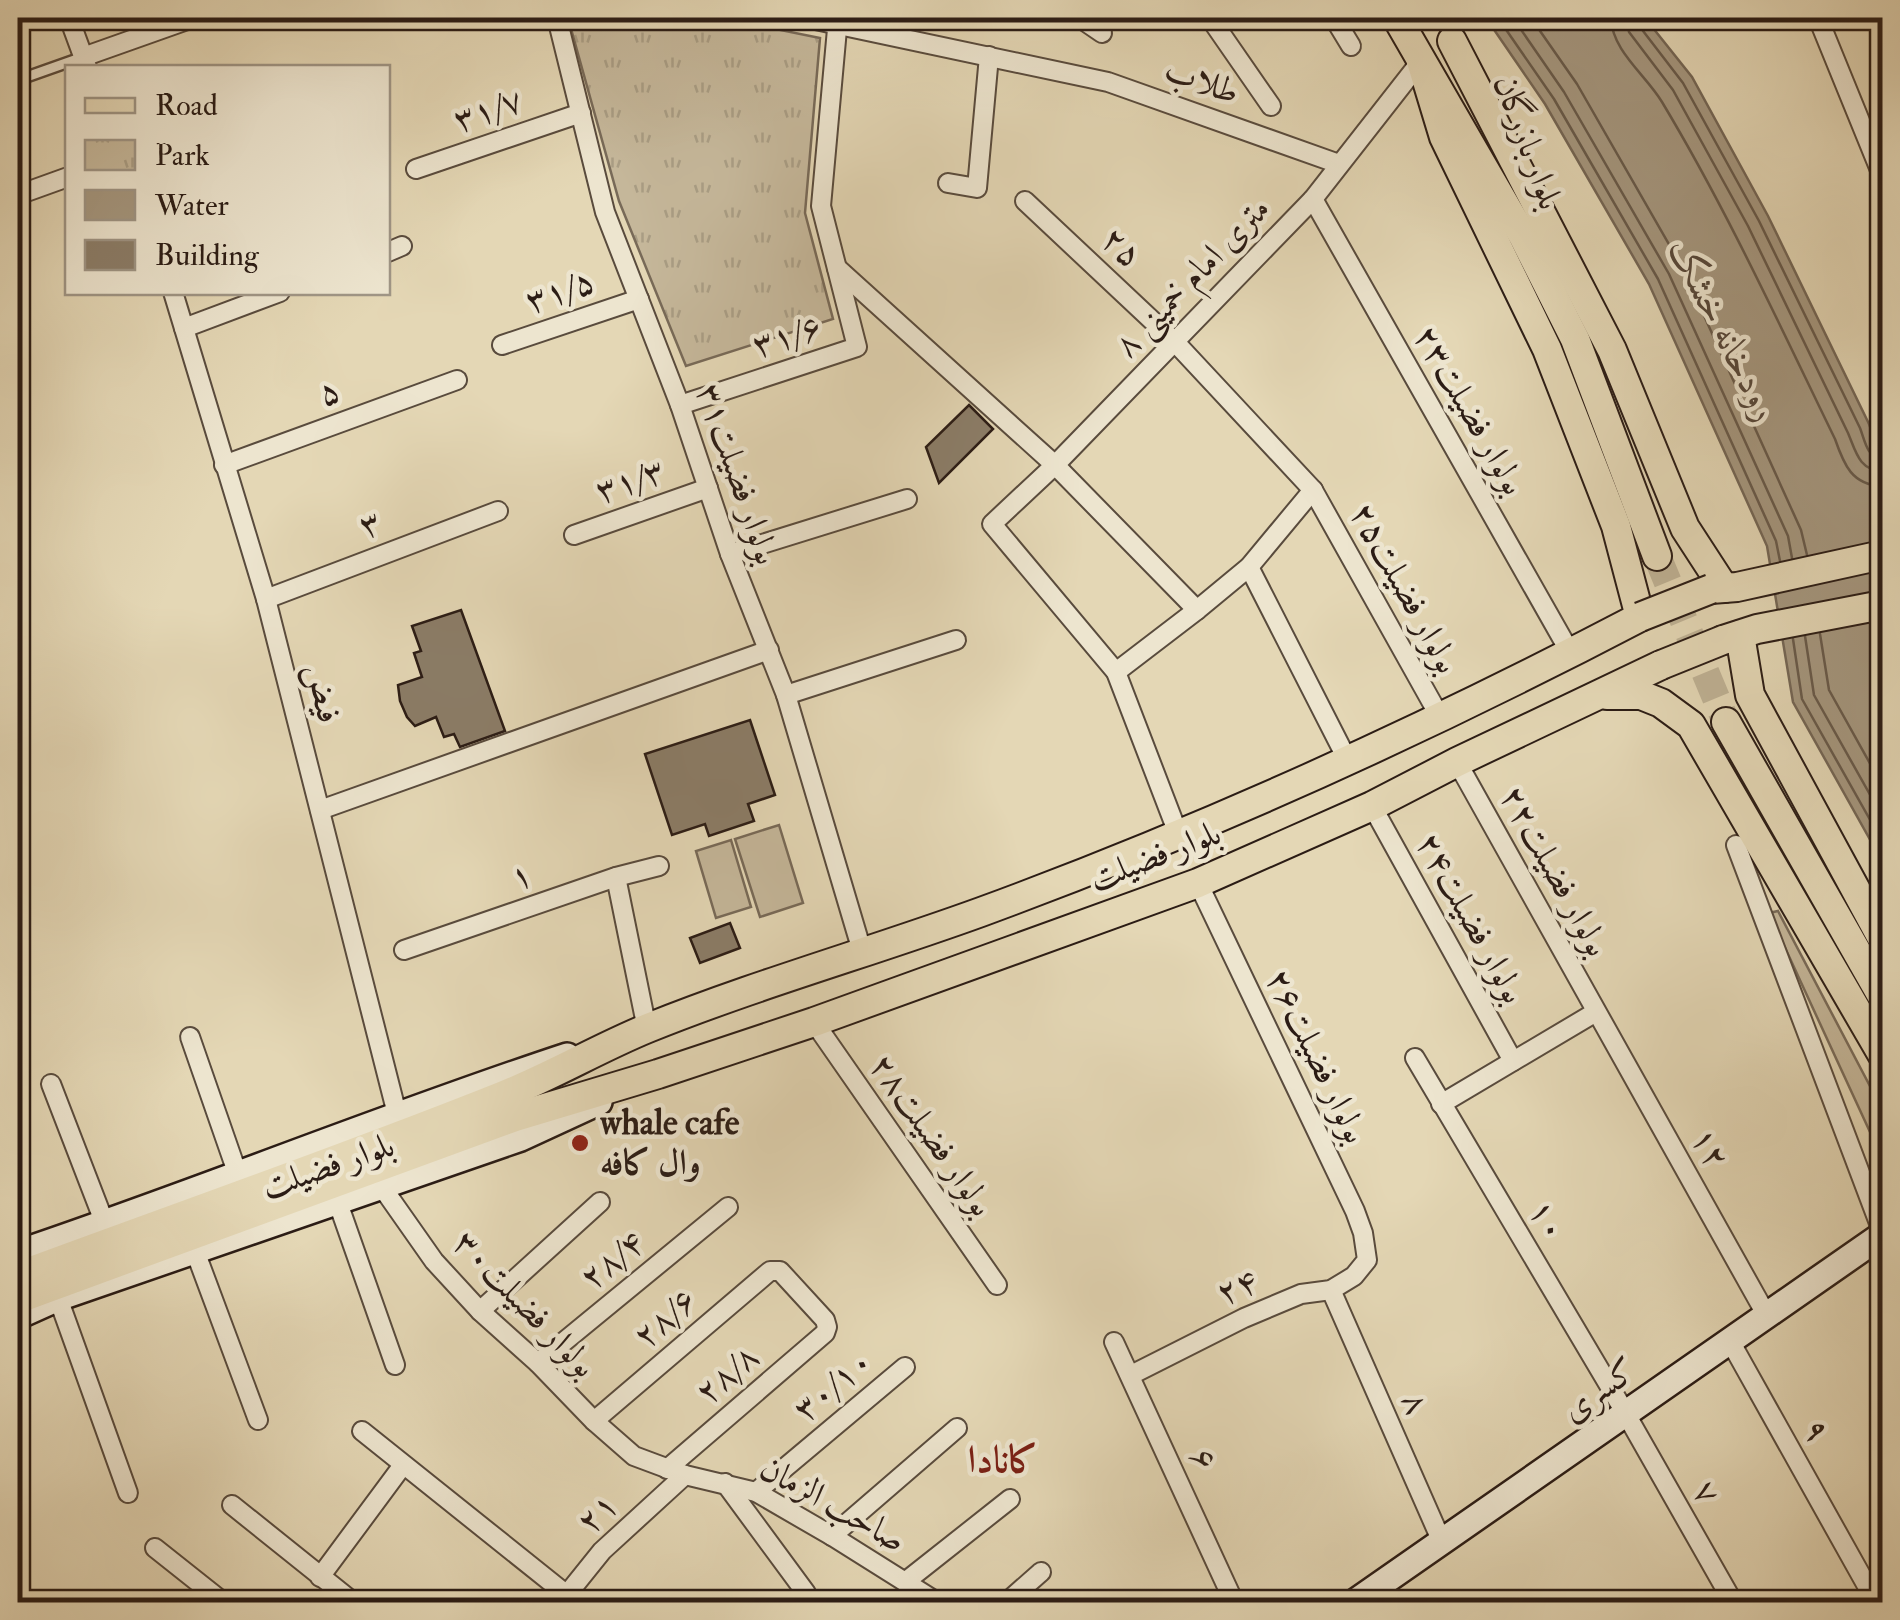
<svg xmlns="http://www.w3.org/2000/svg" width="1900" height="1620" font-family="'IM FELL Double Pica',Amiri,serif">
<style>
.grass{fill:#c5b79a;stroke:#786a58;stroke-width:2.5}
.park{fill:url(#park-tufts);stroke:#786a58;stroke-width:2.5}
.water{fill:#a5977f;stroke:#746655;stroke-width:2.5}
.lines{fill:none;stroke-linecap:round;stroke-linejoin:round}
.shore{stroke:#685a4a;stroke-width:2.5}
.building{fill:#8b7d68;stroke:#2b1c15;stroke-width:2.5}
.primary-tunnel{stroke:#bfb295;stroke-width:28;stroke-dasharray:28 14;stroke-linecap:butt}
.lane-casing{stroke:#594b3d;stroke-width:14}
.street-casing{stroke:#594b3d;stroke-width:22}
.secondary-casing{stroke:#2b1c15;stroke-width:30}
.primary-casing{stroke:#2b1c15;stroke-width:32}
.lane{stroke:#ede5cf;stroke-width:9}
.street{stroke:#ede5cf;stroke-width:18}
.secondary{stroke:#ede5cf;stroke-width:25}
.primary{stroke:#e4d7b5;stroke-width:28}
.primary-bridge-casing{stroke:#2b1c15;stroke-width:32;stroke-linecap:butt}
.primary-bridge{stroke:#e4d7b5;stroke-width:28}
.poi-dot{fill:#8f2418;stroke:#ede5cf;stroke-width:4}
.labels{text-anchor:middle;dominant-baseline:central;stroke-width:9;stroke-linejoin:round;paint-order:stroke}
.street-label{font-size:35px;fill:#2b1c15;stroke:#ede5cf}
.poi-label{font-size:35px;font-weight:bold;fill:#2b1c15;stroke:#ede5cf;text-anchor:start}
.water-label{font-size:38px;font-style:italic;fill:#56473a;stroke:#ede5cf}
.neighbourhood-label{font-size:38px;font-weight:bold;fill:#7a1f14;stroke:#ede5cf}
</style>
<defs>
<pattern id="park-tufts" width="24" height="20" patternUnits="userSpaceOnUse" patternTransform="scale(2.5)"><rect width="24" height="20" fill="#c5b79a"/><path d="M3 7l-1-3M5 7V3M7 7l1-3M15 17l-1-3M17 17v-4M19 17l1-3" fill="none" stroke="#a99d84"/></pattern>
</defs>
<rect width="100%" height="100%" fill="#e4d7b5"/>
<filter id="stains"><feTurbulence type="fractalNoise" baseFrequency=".002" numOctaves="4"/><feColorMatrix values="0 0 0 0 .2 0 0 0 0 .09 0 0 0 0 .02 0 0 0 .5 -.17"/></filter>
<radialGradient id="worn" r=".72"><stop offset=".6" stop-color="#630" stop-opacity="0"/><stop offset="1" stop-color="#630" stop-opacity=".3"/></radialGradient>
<g class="grass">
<path d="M779,825L803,903L760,917L735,839Z"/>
<path d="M731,840L751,907L716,918L696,851Z"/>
<path d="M1778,911L1882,1109V1158L1769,913Z"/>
</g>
<path class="park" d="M568,18H722L820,38L805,213L833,319L686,366L619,201Z"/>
<path class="water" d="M1486,18H1645L1692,77L1768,216L1869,424L1882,460V861L1793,702L1767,546L1649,284L1545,104Z"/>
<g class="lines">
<g class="shore">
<path d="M1498,18L1554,99L1658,279L1776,541L1780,561"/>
<path d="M1513,18L1564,92L1669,274L1788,536L1792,558"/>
<path d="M1531,18L1577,84L1682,267L1801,530L1807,555"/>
<path d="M1611,18C1612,51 1646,75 1662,102C1727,210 1780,326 1835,439C1844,465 1852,485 1882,486"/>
<path d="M1626,18L1629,32L1673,90L1748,226L1848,433C1856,452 1859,470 1882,471"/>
<path d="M1638,18L1640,27L1683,83L1759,221L1860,428C1865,441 1867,458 1882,458"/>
<path d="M1820,634L1829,690L1882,785"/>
<path d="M1805,636L1814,695L1882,816"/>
<path d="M1793,639L1802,699L1882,841"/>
</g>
</g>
<g class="building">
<path d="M969,405L993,429L939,483L926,447Z"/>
<path d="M461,610L505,731L460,747L454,734L444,737L436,717L415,726L407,717L400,701L398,685L422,677L414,653L421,651L412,626Z"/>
<path d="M750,720L775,795L748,804L754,821L709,836L705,824L672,835L645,754Z"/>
<path d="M730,923L740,948L700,963L690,938Z"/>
</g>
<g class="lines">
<path class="primary-tunnel" d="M1657,556L1726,722"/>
<defs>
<path id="lane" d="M18,80L83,57"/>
<g id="street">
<path d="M69,18L87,67"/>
<path d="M557,18L605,212L680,405L730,554L786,695L862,951"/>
<path d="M806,18L1108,82L1339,164"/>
<path d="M1080,18L1102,33"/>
<path d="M1210,18L1271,106"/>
<path d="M1334,18L1351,46"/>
<path d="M1818,18L1882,175"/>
<path d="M83,57L193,18"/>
<path d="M416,169L581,113"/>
<path d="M948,183L977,188L989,56"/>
<path d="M18,195L68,177"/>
<path d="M1313,199L1571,654"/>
<path d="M1025,201L1174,341L1313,490L1440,717"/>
<path d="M388,252L402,246"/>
<path d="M837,268L1055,465L1197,610"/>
<path d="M173,292L266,599L397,1114"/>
<path d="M184,328L280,292"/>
<path d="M502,345L639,299"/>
<path d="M680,405L857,347L821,206L838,18"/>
<path d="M224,465L457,380"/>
<path d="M574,535L708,488"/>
<path d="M730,554L907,499"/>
<path d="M1249,567L1348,761"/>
<path d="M266,599L498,511"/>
<path d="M1116,672L1197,610L1249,567L1313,490"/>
<path d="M786,695L956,640"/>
<path d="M1457,762L1767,1316"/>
<path d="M1372,806L1513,1061"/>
<path d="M320,810L769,650"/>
<path d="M1179,836L1116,672L992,524L1055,465L1313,199L1421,61"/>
<path d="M1736,845L1882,1231"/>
<path d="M616,877L647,1029"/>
<path d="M404,950L616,877L659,866"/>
<path d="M814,1022L997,1285"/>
<path d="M190,1037L238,1175"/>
<path d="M1415,1058L1626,1414L1733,1602"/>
<path d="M51,1084L105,1224"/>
<path d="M1441,1104L1596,1012"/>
<path d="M382,1187L434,1261L480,1311L538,1363L594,1421L634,1456L685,1475L756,1492L832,1536L937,1602"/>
<path d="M338,1203L395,1365"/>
<path d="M195,1251L258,1420"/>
<path d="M1331,1290L1442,1542"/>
<path d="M58,1298L128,1493"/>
<path d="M480,1311L600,1202"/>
<path d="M1730,1341L1876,1602"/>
<path d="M1114,1342L1234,1602"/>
<path d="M538,1363L728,1207"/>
<path d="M1131,1375L1244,1318L1301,1294L1331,1290L1354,1276L1367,1260L1363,1233L1355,1211L1198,883"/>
<path d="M594,1421L770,1271H780L825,1320L827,1327L825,1333L667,1469"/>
<path d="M362,1431L567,1595"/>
<path d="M725,1483L806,1593"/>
<path d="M756,1492L905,1367"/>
<path d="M232,1505L353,1602"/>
<path d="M832,1536L957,1428"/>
<path d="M155,1548L223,1602"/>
<path d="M320,1577L403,1465"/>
<path d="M905,1582L1010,1499"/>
<path d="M561,1602L602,1551L685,1475"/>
<path d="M1007,1602L1041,1572"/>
</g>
<g id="secondary">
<path d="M18,1253C202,1191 382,1117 567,1056"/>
<path d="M18,1316L58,1298L521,1138L599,1102"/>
<path d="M1355,1602L1882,1235"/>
</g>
<g id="primary">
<path d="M1397,18L1523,236L1575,339L1657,556"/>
<path d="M1452,41L1612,350L1685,528L1724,588"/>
<path d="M1711,589L1737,587L1882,555"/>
<path d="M1740,635L1750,695L1882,938"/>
<path d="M1723,640L1757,629L1882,605"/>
<path d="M1607,695H1641L1661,703L1691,725L1882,1054"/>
<path d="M1726,722L1882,996"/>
<path d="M18,1276C180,1216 344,1159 504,1095C554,1075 599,1048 648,1028C757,984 871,952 981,912C1207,829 1426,729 1640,617L1616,526L1547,349L1444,137L1421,61"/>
<path d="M18,1299L515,1117L658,1074L814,1022L1198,883L1372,806L1457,762L1661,665"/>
</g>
</defs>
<use href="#lane" class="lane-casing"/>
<use href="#street" class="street-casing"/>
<use href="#secondary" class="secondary-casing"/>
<use href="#primary" class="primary-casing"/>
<use href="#lane" class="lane"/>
<use href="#street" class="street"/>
<use href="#secondary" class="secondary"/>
<use href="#primary" class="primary"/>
<defs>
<g id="primary-bridge">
<path d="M1640,617L1711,589"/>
<path d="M1661,665L1723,640"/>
</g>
</defs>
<use href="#primary-bridge" class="primary-bridge-casing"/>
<use href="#primary-bridge" class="primary-bridge"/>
</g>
<circle class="poi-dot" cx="580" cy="1143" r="10"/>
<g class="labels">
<g class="street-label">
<text transform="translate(1202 81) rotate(20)">طلاب</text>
<text transform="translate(488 110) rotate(-19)">۳۱/۷</text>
<text transform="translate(1528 142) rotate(70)">بلوار بازرگان</text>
<text transform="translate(1122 247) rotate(43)">۲۵</text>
<text transform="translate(1192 277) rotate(-46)">۸ متری امام خمینی</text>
<text transform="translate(560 291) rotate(-19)">۳۱/۵</text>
<text transform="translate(787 336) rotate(-18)">۳۱/۶</text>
<text transform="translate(329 392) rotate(-20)">۵</text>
<text transform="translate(1470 410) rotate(60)">بولوار فضیلت۲۳</text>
<text transform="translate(738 474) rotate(71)">بولوار فضیلت۳۱</text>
<text transform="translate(630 481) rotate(-19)">۳۱/۳</text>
<text transform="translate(370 524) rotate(-21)">۳</text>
<text transform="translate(1405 588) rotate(61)">بولوار فضیلت۲۵</text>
<text transform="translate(323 693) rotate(76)">فیض</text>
<text transform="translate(1155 856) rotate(-21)">بلوار فضیلت</text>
<text transform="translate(1555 871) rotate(61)">بولوار فضیلت۲۲</text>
<text transform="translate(521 876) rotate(-19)">۱</text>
<text transform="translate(1471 918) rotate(61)">بولوار فضیلت۲۴</text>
<text transform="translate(1317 1056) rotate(64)">بولوار فضیلت۲۶</text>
<text transform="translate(932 1135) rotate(55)">بولوار فضیلت۲۸</text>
<text transform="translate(1710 1148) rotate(61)">۱۲</text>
<text transform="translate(328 1166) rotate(-19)">بلوار فضیلت</text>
<text transform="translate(1548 1220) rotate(59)">۱۰</text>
<text transform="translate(612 1260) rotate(-39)">۲۸/۴</text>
<text transform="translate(1237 1287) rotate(-24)">۲۴</text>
<text transform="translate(525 1304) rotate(46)">بولوار فضیلت۳۰</text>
<text transform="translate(665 1318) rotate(-41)">۲۸/۶</text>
<text transform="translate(727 1374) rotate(-41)">۲۸/۸</text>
<text transform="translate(833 1385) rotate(-40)">۳۰/۱۰</text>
<text transform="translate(1599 1390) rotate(-35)">کسری</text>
<text transform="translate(1416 1403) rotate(66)">۸</text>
<text transform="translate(1817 1430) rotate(61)">۹</text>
<text transform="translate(1204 1459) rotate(65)">۶</text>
<text transform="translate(1707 1492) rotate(60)">۷</text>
<text transform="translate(833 1504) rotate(29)">صاحب الزمان</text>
<text transform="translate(597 1513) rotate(-44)">۲۱</text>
</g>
<g class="poi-label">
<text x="600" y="1123">whale cafe<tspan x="600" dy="40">وال کافه</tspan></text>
</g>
<g class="water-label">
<text transform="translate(1724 330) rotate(63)">رودخانه خشک</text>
</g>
<g class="neighbourhood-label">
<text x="1003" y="1460">کانادا</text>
</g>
</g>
<rect width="1900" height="1620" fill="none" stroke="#e4d7b5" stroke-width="60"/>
<rect x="20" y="20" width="1860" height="1580" fill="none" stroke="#2b1c15" stroke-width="5"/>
<rect x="30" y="30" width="1840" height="1560" fill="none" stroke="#2b1c15" stroke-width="2.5"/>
<rect x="65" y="65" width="325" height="230" fill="#ede5cf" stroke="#9f9585" stroke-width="2.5"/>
<rect x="85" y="98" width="50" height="15" fill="#e4d7b5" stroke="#9f9585" stroke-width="2.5"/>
<text x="155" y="115" font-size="30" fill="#2b1c15">Road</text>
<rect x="85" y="140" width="50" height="30" fill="url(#park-tufts)" stroke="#9f9585" stroke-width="2.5"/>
<text x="155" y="165" font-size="30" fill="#2b1c15">Park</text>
<rect x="85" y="190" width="50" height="30" fill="#a5977f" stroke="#9f9585" stroke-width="2.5"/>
<text x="155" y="215" font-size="30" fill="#2b1c15">Water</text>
<rect x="85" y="240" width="50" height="30" fill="#8b7d68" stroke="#9f9585" stroke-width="2.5"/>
<text x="155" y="265" font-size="30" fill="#2b1c15">Building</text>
<rect width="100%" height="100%" filter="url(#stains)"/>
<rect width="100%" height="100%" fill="url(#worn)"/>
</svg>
